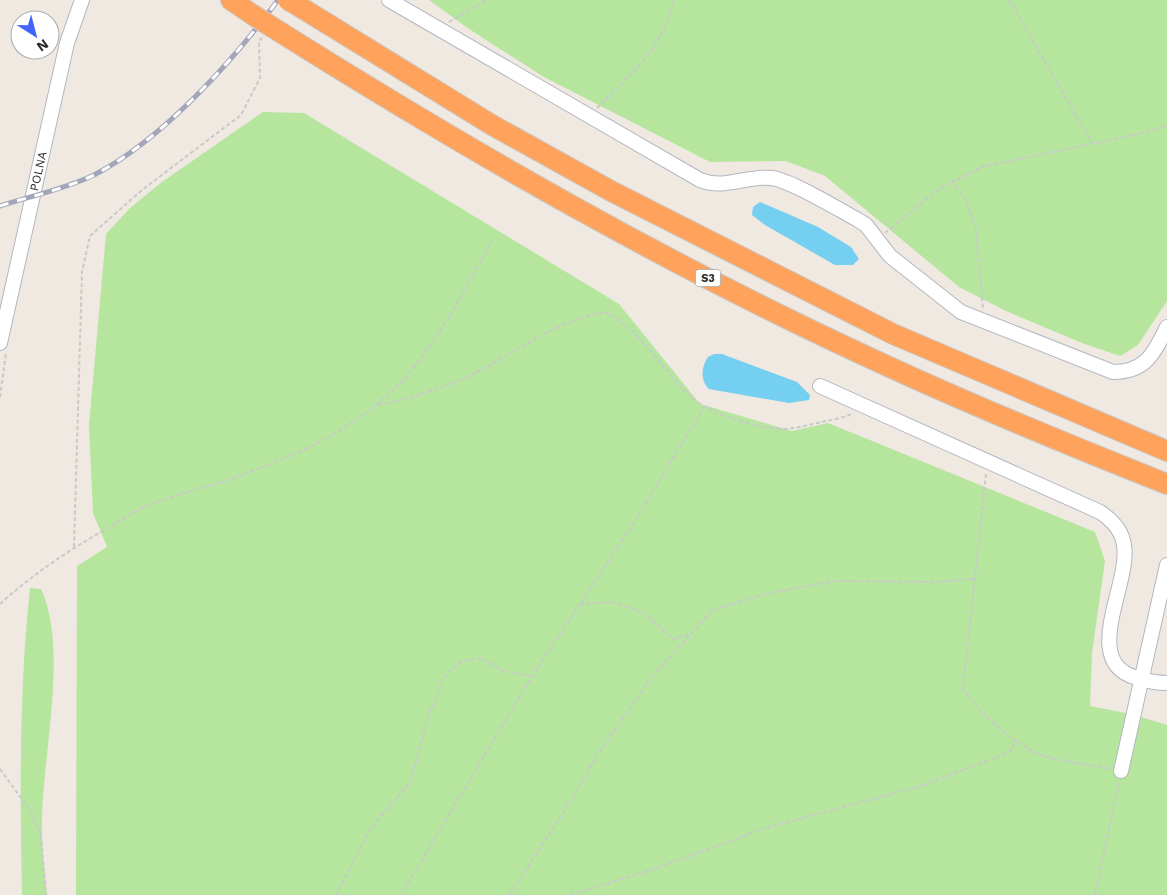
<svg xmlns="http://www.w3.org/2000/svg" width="1167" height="895" font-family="'Work Sans',sans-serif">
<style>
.green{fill:#b6e59e}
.water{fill:#75cff0}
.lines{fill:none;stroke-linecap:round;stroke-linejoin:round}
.minor-casing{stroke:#b4b7c1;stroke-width:16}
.highway-casing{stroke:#c9c9c9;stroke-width:22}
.path{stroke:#c9c9c9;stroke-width:2;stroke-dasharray:4 2.5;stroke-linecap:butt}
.minor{stroke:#fff;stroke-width:14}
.highway{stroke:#ffa35c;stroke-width:20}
.rail-casing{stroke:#a3a6b8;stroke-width:5}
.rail{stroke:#fff;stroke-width:3;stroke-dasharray:9;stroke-linecap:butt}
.highway-bridge-casing{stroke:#c9c9c9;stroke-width:22;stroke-linecap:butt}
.highway-bridge{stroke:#ffa35c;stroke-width:20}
.labels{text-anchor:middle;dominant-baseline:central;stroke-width:4;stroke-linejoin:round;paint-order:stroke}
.shield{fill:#fff;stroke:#6d6d6d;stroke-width:1}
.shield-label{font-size:11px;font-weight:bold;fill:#2e2e2e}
.street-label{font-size:12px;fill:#2e2e2e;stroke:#fff}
</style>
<rect width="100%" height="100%" fill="#efe9e1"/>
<g class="green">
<path d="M429,0H1167V301L1138,345L1120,356L1082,343L1006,311L959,287L825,176L786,161L710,162L544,77L469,29Z"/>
<path d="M263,112L304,113L619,304L700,404L792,431L828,423L1095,532L1105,561L1092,653L1090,706L1131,714L1167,725V895H76L77,566L107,547L93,513L89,425L106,234L130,208L162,182Z"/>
<path d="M30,588L41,589C69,650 42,755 42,823C41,847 45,871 47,895H22C20,793 19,690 30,588Z"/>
</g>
<g class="water">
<path d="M760,202L818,227L851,247L859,259L853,265H835L765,225L752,215L753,207Z"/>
<path d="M714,354H722L797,382L810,395L809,400L789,403L709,389C700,380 701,367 708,357Z"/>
</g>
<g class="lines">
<defs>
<g id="minor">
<path d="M389,0L700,180C725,190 746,175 772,178C792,181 838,209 858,220L866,225L890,256L961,312L1113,372C1146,372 1154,353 1167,327"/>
<path id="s1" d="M0,343L67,43L82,0"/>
<path d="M820,386L1100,512C1112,520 1122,530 1124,545C1131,584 1079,662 1137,678C1147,681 1157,683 1167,683"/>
<path d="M1121,771L1167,565"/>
</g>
<g id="highway">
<path d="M231,0L253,15"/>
<path d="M292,2L492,125L611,191L893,334L1167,451"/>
<path d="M272,27C469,151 671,267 883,364C976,407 1071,446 1167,484"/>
</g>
</defs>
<use href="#minor" class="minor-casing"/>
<use href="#highway" class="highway-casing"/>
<g class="path">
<path d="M1009,0L1092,143"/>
<path d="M449,22L486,0"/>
<path d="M597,108C627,78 667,45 673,0"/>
<path d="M952,180L966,200L976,229L983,309"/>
<path d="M885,233L939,189L981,167L1134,135L1167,126"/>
<path d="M0,397L6,353"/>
<path d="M378,405C411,399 443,388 473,374C516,352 556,321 605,312C643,330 661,370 691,397C710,414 759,429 784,429C798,428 812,424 826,421C834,419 844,418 851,414"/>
<path d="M986,474L963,689C981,714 1010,742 1039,754C1060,762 1088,764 1111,769"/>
<path d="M74,547L82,272L90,236L142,190L241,115L260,78L259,41L262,38"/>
<path d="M0,604C33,574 69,550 108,528C120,521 132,513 144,507C172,495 202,489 231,479C289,458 347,434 392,391C432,354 466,288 492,240"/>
<path d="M580,604L612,602L644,613L673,639L690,635"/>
<path d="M0,769L32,813L41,836L46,895"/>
<path d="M336,895L371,828L410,783L427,721L443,678L462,661L481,658L503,671L532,676"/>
<path d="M401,895L532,676L630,529L704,407"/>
<path d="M510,895L575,794L598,754L650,679L713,610L769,593L835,581L932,582L975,579"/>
<path d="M570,895L654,869L766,828L924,785L1010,752L1016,740"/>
<path d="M1095,895L1119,782"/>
</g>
<use href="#minor" class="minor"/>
<use href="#highway" class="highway"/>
<defs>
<path id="rail" d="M0,206C31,196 65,189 94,175C162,140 233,61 278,0"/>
</defs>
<use href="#rail" class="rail-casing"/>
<use href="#rail" class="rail"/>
<defs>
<g id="highway-bridge">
<path d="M288,0L292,2"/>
<path d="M253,15L272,27"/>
</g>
</defs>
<use href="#highway-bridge" class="highway-bridge-casing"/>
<use href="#highway-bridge" class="highway-bridge"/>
</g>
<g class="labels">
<rect class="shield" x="695.5" y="269.5" width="25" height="17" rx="4"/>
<g class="shield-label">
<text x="708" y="278">S3</text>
</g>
<g class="street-label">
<text stroke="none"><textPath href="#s1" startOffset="176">POLNA</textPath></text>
</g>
</g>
<g transform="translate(35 35) rotate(144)"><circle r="24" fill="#ffffff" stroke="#ababab"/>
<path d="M0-4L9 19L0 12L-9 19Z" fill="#4264fb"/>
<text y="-8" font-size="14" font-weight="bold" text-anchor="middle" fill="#2e2e2e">N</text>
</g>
</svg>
